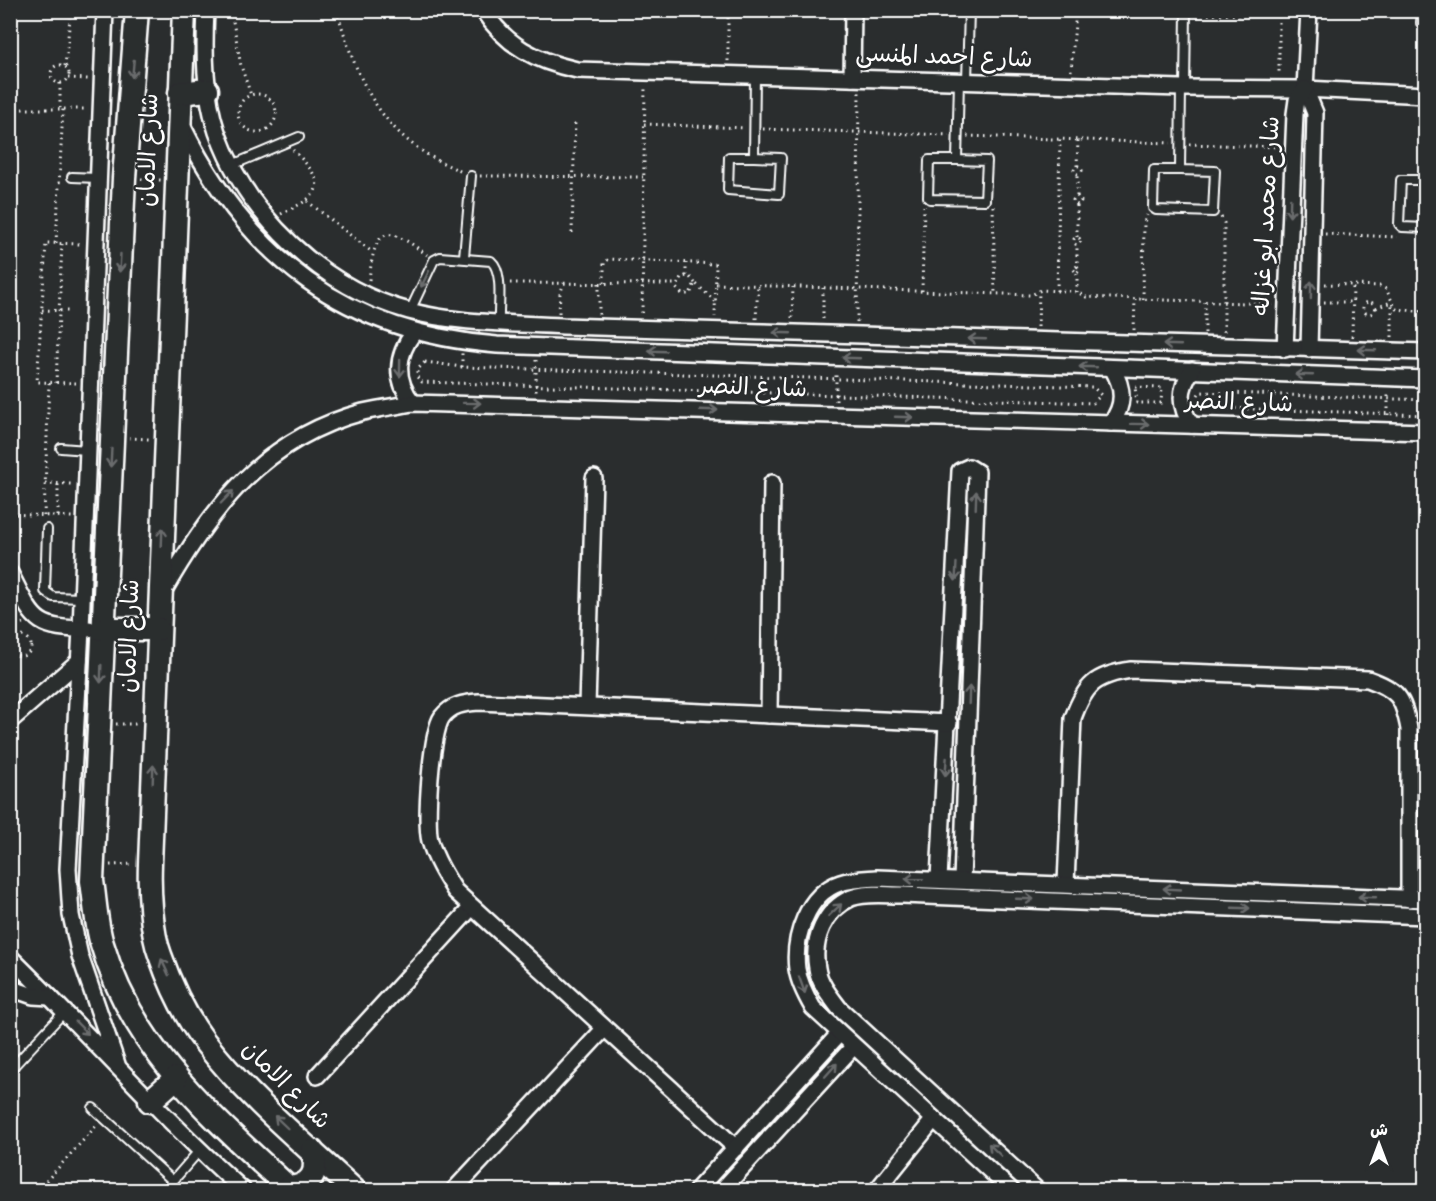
<svg xmlns="http://www.w3.org/2000/svg" width="1436" height="1201" font-family="'Indie Flower','Playpen Sans Arabic',sans-serif">
<style>
.lines{fill:none;stroke-linecap:round;stroke-linejoin:round}
.lane-casing{stroke:#fff;stroke-width:12}
.street-casing{stroke:#fff;stroke-width:20}
.secondary-casing{stroke:#fff;stroke-width:27}
.path{stroke:#fff;stroke-width:3;stroke-dasharray:1.5 4.5;stroke-linecap:butt}
.lane{stroke:#2a2d2e;stroke-width:8}
.street{stroke:#2a2d2e;stroke-width:15}
.secondary{stroke:#2a2d2e;stroke-width:22}
.oneway{stroke:#6a6c6d}
.labels{text-anchor:middle;dominant-baseline:central;stroke-width:5;stroke-linejoin:round;paint-order:stroke}
.street-label{font-size:24px;fill:#fff;stroke:#2a2d2e}
</style>
<rect width="100%" height="100%" fill="#2a2d2e"/>
<filter id="ink" filterUnits="userSpaceOnUse"><feTurbulence type="fractalNoise" baseFrequency=".0167" numOctaves="2"/><feDisplacementMap in="SourceGraphic" scale="12" xChannelSelector="R" yChannelSelector="G"/><feConvolveMatrix kernelMatrix="1 2 1 2 8 2 1 2 1" color-interpolation-filters="sRGB"/></filter>
<g filter="url(#ink)">
<g class="lines">
<defs>
<g id="lane">
<path d="M1422,10L1421,23L1426,24"/>
<path d="M967,81L969,10"/>
<path d="M1185,88L1186,10"/>
<path d="M754,157L781,158L779,194L728,190L729,157H754L755,76"/>
<path d="M957,160L987,161L985,200L930,199L928,197L929,160H957L959,81"/>
<path d="M232,165L299,137"/>
<path d="M1180,170L1215,171L1213,212L1156,210L1153,208L1154,170H1180L1181,88"/>
<path d="M72,177L98,178"/>
<path d="M1426,180H1401L1399,224L1402,227L1426,228"/>
<path d="M464,257L471,176"/>
<path d="M410,311L434,260L440,257L491,261C504,272 498,306 499,322"/>
<path d="M61,448L87,450"/>
<path d="M47,529L45,591L53,597L82,598"/>
<path d="M10,1070L65,1011"/>
<path d="M93,1108L173,1181"/>
<path d="M165,1190L199,1151"/>
</g>
<g id="street">
<path d="M105,10L81,629L68,869L71,915L80,956L117,1064"/>
<path d="M206,10C204,50 204,94 217,132C247,216 323,288 409,311C458,324 512,323 563,326L1426,352"/>
<path d="M483,10C506,46 536,61 577,70L1181,88L1305,89L1426,95"/>
<path d="M1309,10L1305,89L1315,113L1309,349"/>
<path d="M852,78L853,10"/>
<path d="M182,125C248,259 346,333 497,345L1426,379"/>
<path d="M1285,349L1295,114L1297,100L1305,89"/>
<path d="M413,403C394,379 396,356 414,332"/>
<path d="M1111,423C1125,405 1124,388 1112,368"/>
<path d="M1192,425C1178,406 1179,389 1192,370"/>
<path d="M10,573C34,620 33,629 89,629"/>
<path d="M163,592C211,508 264,438 363,412C380,408 397,406 413,403L1426,432"/>
<path d="M587,706L594,478"/>
<path d="M769,715L772,483"/>
<path d="M10,721L79,661"/>
<path d="M939,879L960,471L969,467L977,472L962,880"/>
<path d="M1066,884L1073,718C1085,685 1095,675 1131,670L1368,679C1398,690 1403,697 1409,729V899"/>
<path d="M10,957C89,1034 161,1117 243,1190"/>
<path d="M10,988L33,996L50,997"/>
<path d="M317,1076L472,907"/>
<path d="M736,1148L455,891C445,875 435,859 430,841C425,822 431,732 442,717C451,705 464,703 479,702L949,723"/>
<path d="M454,1190L604,1029"/>
<path d="M697,1190L839,1034"/>
<path d="M722,1190L853,1047"/>
<path d="M877,1190L934,1119"/>
<path d="M1011,1190L813,1008C806,996 799,983 797,969C793,938 807,894 840,883C852,879 865,879 877,878L1426,899"/>
<path d="M1037,1190L839,1008C830,996 819,983 817,968C812,940 824,910 851,898C865,892 886,895 902,895L1426,916"/>
</g>
<g id="secondary">
<path d="M137,10L124,178L92,881C95,901 96,924 102,944C133,1051 213,1117 291,1190"/>
<path d="M184,10L150,864C149,890 151,932 160,955C170,984 186,1017 204,1041C246,1096 303,1143 354,1190"/>
<path d="M180,93L207,90"/>
<path d="M102,629H158"/>
<path d="M150,1101L176,1078"/>
<path d="M289,1188C311,1186 320,1172 312,1151"/>
</g>
</defs>
<use href="#lane" class="lane-casing"/>
<use href="#street" class="street-casing"/>
<use href="#secondary" class="secondary-casing"/>
<g class="path">
<path d="M63,10L70,18"/>
<path d="M231,10L241,66L251,95"/>
<path d="M337,10C353,67 373,120 425,153C437,161 450,166 462,172"/>
<path d="M1035,10L1175,14"/>
<path d="M1279,10V75"/>
<path d="M78,12L91,13"/>
<path d="M1196,14L1295,15"/>
<path d="M10,17L18,10"/>
<path d="M728,61V10"/>
<circle cx="60" cy="74" r="9"/>
<path d="M65,66L70,18"/>
<path d="M1071,71L1076,12"/>
<path d="M68,78L88,79"/>
<path d="M60,83V108"/>
<circle cx="257" cy="113" r="19"/>
<path d="M10,109H86"/>
<path d="M644,124L745,128"/>
<path d="M763,129L949,135"/>
<path d="M967,136L1171,143"/>
<path d="M1189,144L1279,147"/>
<circle cx="1078" cy="170" r="4"/>
<path d="M1077,166L1078,140"/>
<path d="M480,176L643,177"/>
<path d="M141,179L161,180"/>
<path d="M1077,196L1081,201L1077,205L1073,200L1077,196V174"/>
<path d="M307,201L372,252"/>
<path d="M993,206L995,294"/>
<path d="M281,214C323,194 329,185 293,150"/>
<path d="M1221,217L1224,223V333"/>
<path d="M572,233L575,121"/>
<path d="M1325,234L1397,237"/>
<path d="M1077,237V205"/>
<circle cx="1077" cy="241" r="3.5"/>
<path d="M56,243L63,109"/>
<path d="M1077,266L1073,269L1077,273L1080,269L1077,266V245"/>
<path d="M1077,273V292"/>
<path d="M686,276V263"/>
<path d="M369,280C375,227 385,223 427,255"/>
<path d="M510,283L676,284"/>
<path d="M599,283V315"/>
<path d="M604,283V263L609,259L716,264L715,317"/>
<path d="M695,283L689,276L681,277L676,288L682,294H690L695,283L716,302"/>
<path d="M716,284L1031,295L1041,290L1077,292L1086,297L1272,304"/>
<path d="M1325,284L1380,286L1386,289L1396,309L1426,312"/>
<path d="M922,291L924,206"/>
<path d="M1057,291L1060,139"/>
<path d="M1143,299L1144,222L1147,215"/>
<circle cx="1369" cy="308" r="6"/>
<path d="M1324,302H1352"/>
<path d="M1376,308L1391,302"/>
<path d="M42,310L69,311"/>
<path d="M559,313L560,294L564,283"/>
<path d="M642,313L645,86"/>
<path d="M792,318L793,287"/>
<path d="M756,319L758,285"/>
<path d="M823,319V288"/>
<path d="M857,322L859,91"/>
<path d="M1038,327L1039,291"/>
<path d="M1134,330L1135,299"/>
<path d="M1205,333V302"/>
<path d="M1352,337L1353,285"/>
<path d="M1392,337V305"/>
<path d="M536,360V392"/>
<path d="M425,362L462,367L1093,387L1101,395L1093,403L422,382L417,377V370Z"/>
<path d="M462,367V353"/>
<path d="M56,383L62,244"/>
<path d="M76,383L37,382L46,243L81,244"/>
<path d="M1135,387L1162,388L1161,403H1137Z"/>
<path d="M1198,395L1200,392L1426,400"/>
<path d="M836,401V371"/>
<path d="M1199,407L1426,415"/>
<path d="M1388,415V392"/>
<path d="M129,438L149,439"/>
<path d="M45,483L71,484V486"/>
<path d="M10,514L72,517"/>
<path d="M44,516L49,383"/>
<path d="M58,516V483"/>
<path d="M10,625L23,623"/>
<circle cx="21" cy="646" r="10"/>
<path d="M116,724H139"/>
<path d="M110,865L133,864"/>
<path d="M38,1190L97,1125"/>
</g>
<use href="#lane" class="lane"/>
<use href="#street" class="street"/>
<use href="#secondary" class="secondary"/>
</g>
<defs><path id="oneway-shaft" d="M-6 0H5M1.5-3L5.5 0L1.5 3" fill="none" stroke-width="1.6" stroke-linecap="round" stroke-linejoin="round" transform="scale(1.5)"/></defs>
<g class="oneway">
<use href="#oneway-shaft" transform="translate(133 69) rotate(95)"/>
<use href="#oneway-shaft" transform="translate(1290 208) rotate(92)"/>
<use href="#oneway-shaft" transform="translate(120 263) rotate(93)"/>
<use href="#oneway-shaft" transform="translate(425 279) rotate(116)"/>
<use href="#oneway-shaft" transform="translate(1311 290) rotate(-89)"/>
<use href="#oneway-shaft" transform="translate(782 333) rotate(-178)"/>
<use href="#oneway-shaft" transform="translate(977 339) rotate(-178)"/>
<use href="#oneway-shaft" transform="translate(1172 345) rotate(-178)"/>
<use href="#oneway-shaft" transform="translate(1367 350) rotate(-178)"/>
<use href="#oneway-shaft" transform="translate(657 351) rotate(-178)"/>
<use href="#oneway-shaft" transform="translate(851 358) rotate(-178)"/>
<use href="#oneway-shaft" transform="translate(1088 367) rotate(-178)"/>
<use href="#oneway-shaft" transform="translate(400 368) rotate(91)"/>
<use href="#oneway-shaft" transform="translate(1304 375) rotate(-178)"/>
<use href="#oneway-shaft" transform="translate(472 403) rotate(1)"/>
<use href="#oneway-shaft" transform="translate(709 410) rotate(2)"/>
<use href="#oneway-shaft" transform="translate(904 417) rotate(2)"/>
<use href="#oneway-shaft" transform="translate(1140 424) rotate(1)"/>
<use href="#oneway-shaft" transform="translate(111 458) rotate(93)"/>
<use href="#oneway-shaft" transform="translate(227 497) rotate(-46)"/>
<use href="#oneway-shaft" transform="translate(976 500) rotate(-88)"/>
<use href="#oneway-shaft" transform="translate(162 537) rotate(-88)"/>
<use href="#oneway-shaft" transform="translate(956 572) rotate(93)"/>
<use href="#oneway-shaft" transform="translate(101 674) rotate(92)"/>
<use href="#oneway-shaft" transform="translate(969 695) rotate(-88)"/>
<use href="#oneway-shaft" transform="translate(946 767) rotate(94)"/>
<use href="#oneway-shaft" transform="translate(153 774) rotate(-88)"/>
<use href="#oneway-shaft" transform="translate(914 879) rotate(-179)"/>
<use href="#oneway-shaft" transform="translate(1172 889) rotate(-177)"/>
<use href="#oneway-shaft" transform="translate(1367 897) rotate(-178)"/>
<use href="#oneway-shaft" transform="translate(1025 899) rotate(2)"/>
<use href="#oneway-shaft" transform="translate(1241 908) rotate(2)"/>
<use href="#oneway-shaft" transform="translate(835 910) rotate(-43)"/>
<use href="#oneway-shaft" transform="translate(165 967) rotate(-115)"/>
<use href="#oneway-shaft" transform="translate(802 985) rotate(70)"/>
<use href="#oneway-shaft" transform="translate(82 1028) rotate(45)"/>
<use href="#oneway-shaft" transform="translate(831 1070) rotate(-48)"/>
<use href="#oneway-shaft" transform="translate(281 1122) rotate(-136)"/>
<use href="#oneway-shaft" transform="translate(995 1150) rotate(-136)"/>
</g>
</g>
<g class="labels">
<g class="street-label">
<text transform="translate(944 58) rotate(2)">شارع احمد المنسى</text>
<text transform="translate(150 150) rotate(-88)">شارع الامان</text>
<text transform="translate(1268 216) rotate(-87)">شارع محمد ابو غزاله</text>
<text transform="translate(753 389) rotate(2)">شارع النصر</text>
<text transform="translate(1239 404) rotate(2)">شارع النصر</text>
<text transform="translate(131 636) rotate(-88)">شارع الامان</text>
<text transform="translate(285 1086) rotate(45)">شارع الامان</text>
</g>
</g>
<rect width="1436" height="1201" fill="none" stroke="#2a2d2e" stroke-width="36"/>
<rect x="18" y="18" width="1400" height="1165" fill="none" stroke="#fff" stroke-width="2" filter="url(#ink)"/>
<g transform="translate(1379 1144)" stroke="#2a2d2e" stroke-width="4.5" paint-order="stroke">
<path d="M0-4.5L10 22L0 15L-10 22Z" fill="#ffffff"/>
<text y="-9" font-size="16" font-weight="bold" text-anchor="middle" fill="#ffffff">ش</text>
</g>
</svg>
